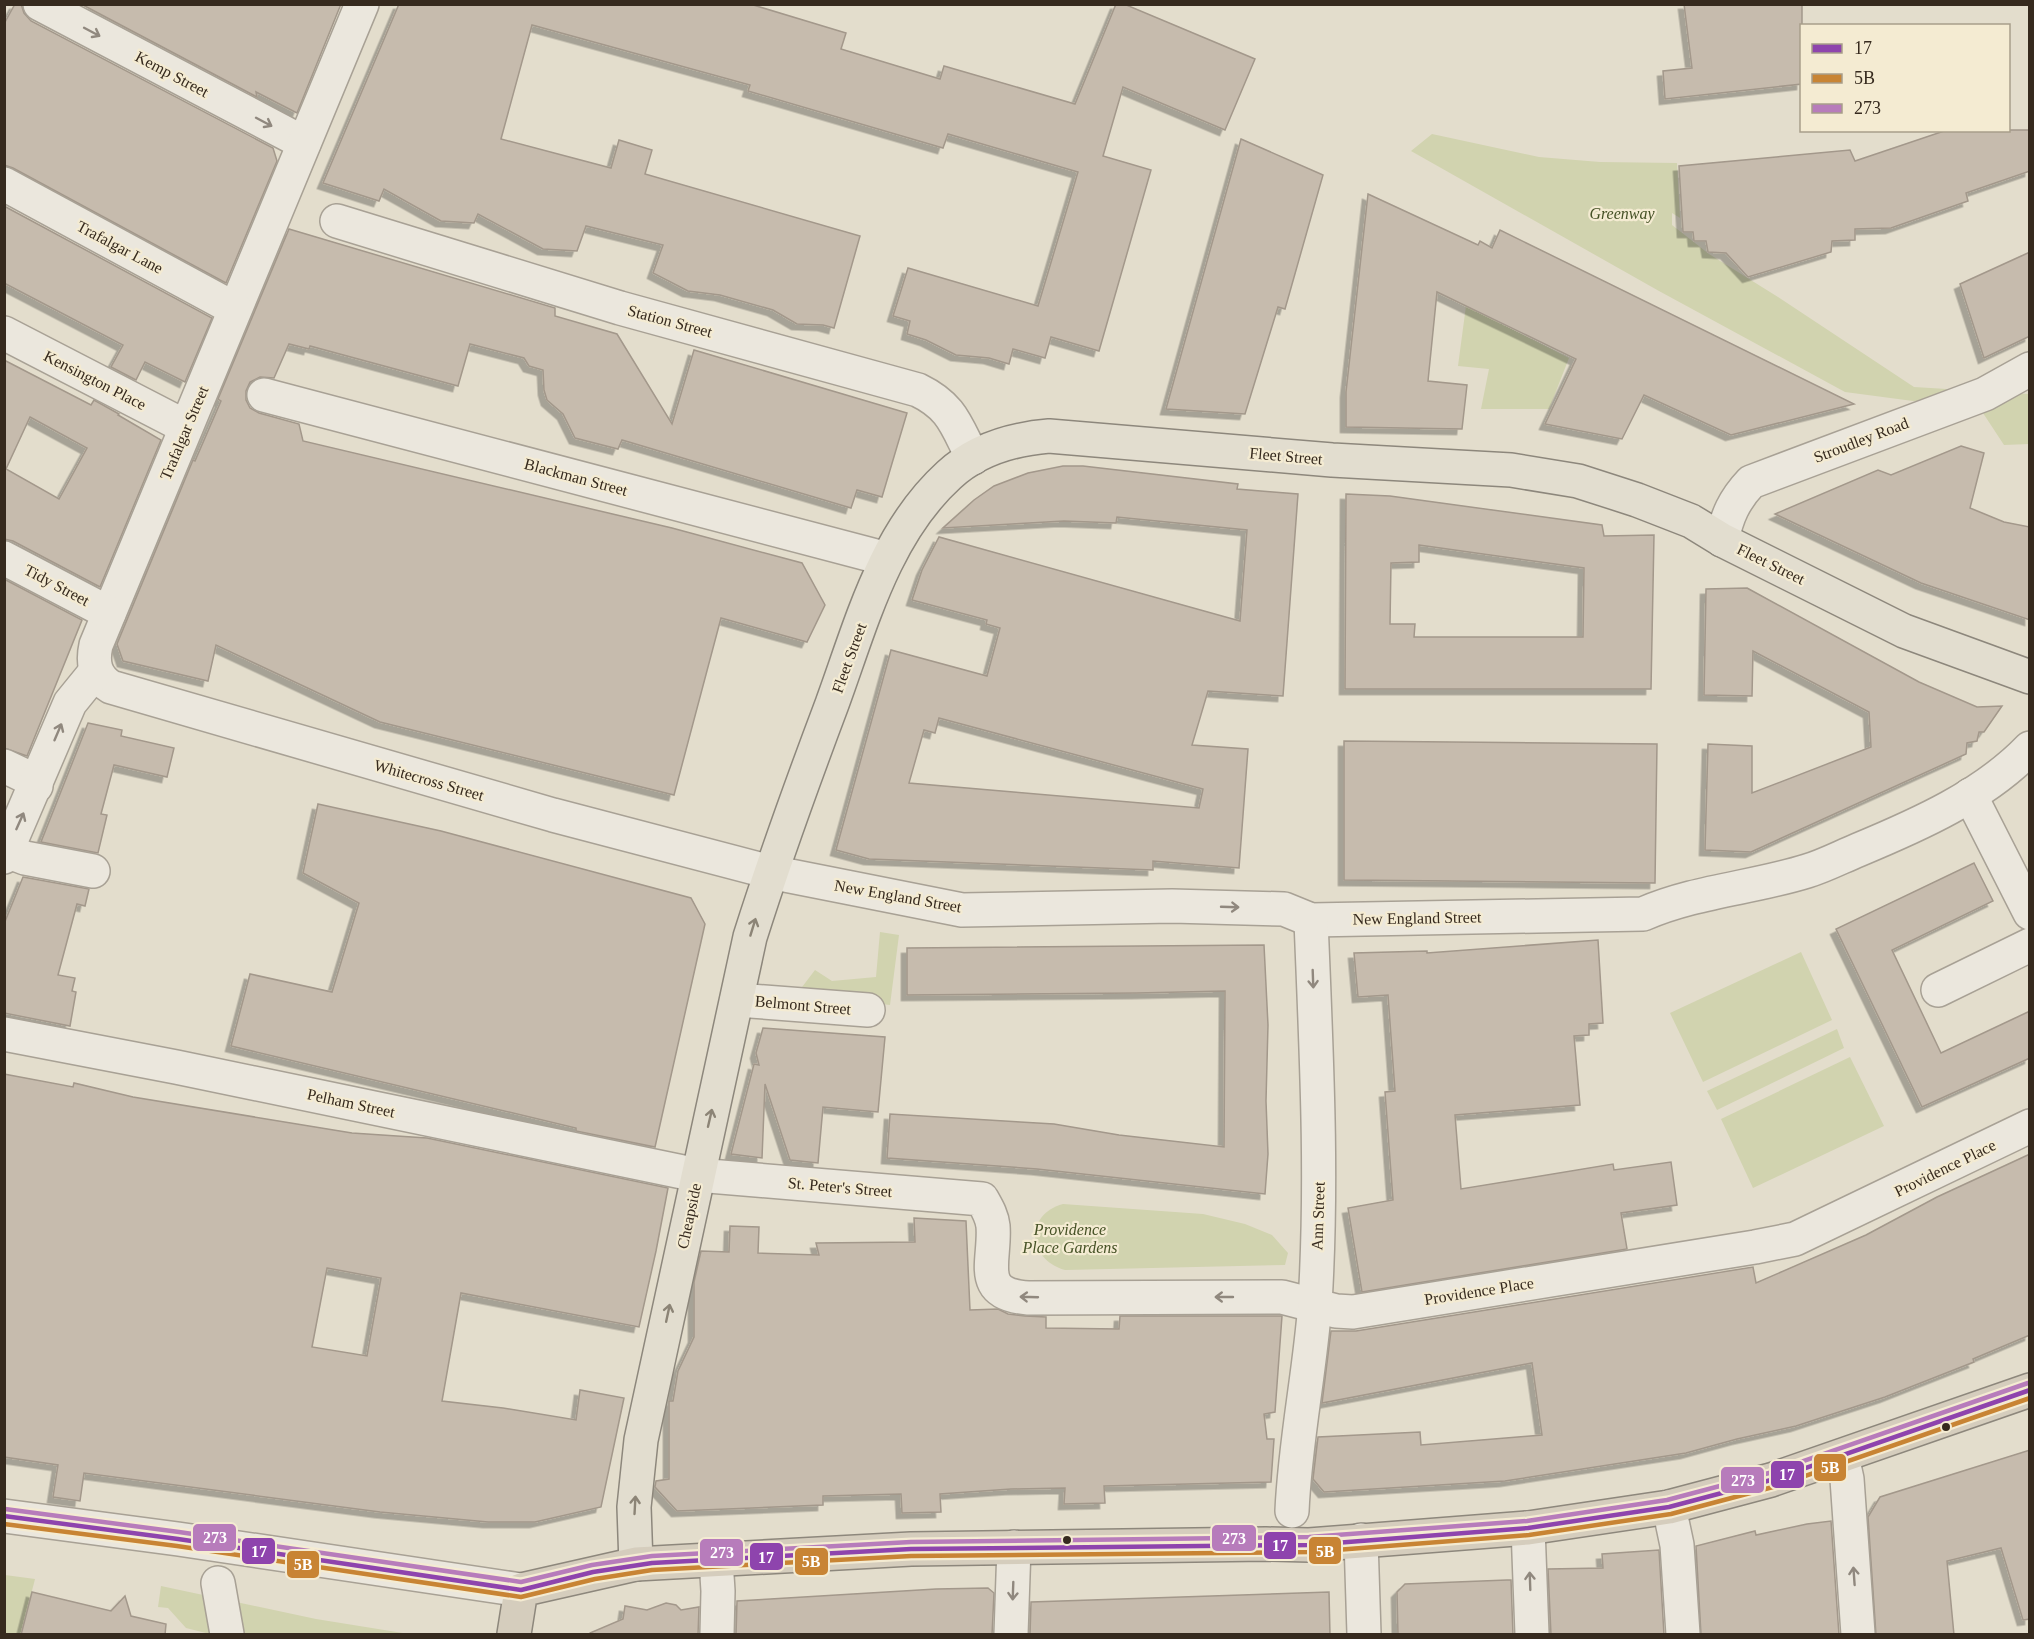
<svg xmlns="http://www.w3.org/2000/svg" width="2034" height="1639" font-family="Georgia,serif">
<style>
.green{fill:#d1d3af}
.building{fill:#c6bbad;stroke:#a3988b;stroke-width:1.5;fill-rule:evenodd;filter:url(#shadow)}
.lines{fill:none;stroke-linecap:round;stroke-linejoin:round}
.minor-casing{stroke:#a8a195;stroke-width:36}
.major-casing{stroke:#8d877c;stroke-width:36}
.highway-casing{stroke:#8d877c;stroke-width:36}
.minor{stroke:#ebe7dd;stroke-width:33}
.major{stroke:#e2ddcf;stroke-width:33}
.highway{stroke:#d5cdbd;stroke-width:33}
.bus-1-casing{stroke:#f4ebd2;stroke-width:9}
.bus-2-casing{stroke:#f4ebd2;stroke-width:9}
.bus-3-casing{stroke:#f4ebd2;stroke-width:9}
.bus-1{stroke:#8e44ad;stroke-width:4.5}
.bus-2{stroke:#c88434;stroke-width:4.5}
.bus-3{stroke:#b77cbb;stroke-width:4.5}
.oneway{stroke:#90887e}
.oneway2{stroke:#8c8476}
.bus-dot{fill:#362a1e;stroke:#f4ebd2;stroke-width:2}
.labels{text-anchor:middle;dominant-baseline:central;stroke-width:4.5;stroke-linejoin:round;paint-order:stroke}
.street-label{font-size:16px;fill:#362a1e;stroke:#f4ebd2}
.park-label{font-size:16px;font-style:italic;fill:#455125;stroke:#f4ebd2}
.line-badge{stroke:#f4ebd2;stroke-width:2}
.badge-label{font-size:16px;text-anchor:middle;font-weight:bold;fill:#fff}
</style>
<defs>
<filter id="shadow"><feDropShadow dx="-5.5" dy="5.5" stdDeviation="0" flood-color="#0004"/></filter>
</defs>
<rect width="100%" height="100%" fill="#e3ddcc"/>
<g class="green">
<path d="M1432,134L1539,157L1600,162L1677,163L1680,218L1672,213V225L1709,254L1778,297L1914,387L2029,394V444L2004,445L1981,410L1845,392L1659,291L1411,151Z"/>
<path d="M1466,306L1569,358L1549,409H1481L1489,369L1458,366Z"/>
<path d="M880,932L899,935L890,1005L796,995L815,970L832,981L876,977Z"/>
<path d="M1801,952L1832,1020L1703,1082L1670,1013Z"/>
<path d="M1837,1029L1844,1048L1717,1110L1707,1091Z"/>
<path d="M1850,1057L1884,1126L1753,1188L1721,1119Z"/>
<path d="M1063,1204L1203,1214L1245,1224L1272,1235L1288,1253L1285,1265L1065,1270C1027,1259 1024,1215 1063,1204Z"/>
<path d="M5,1575L35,1579L21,1634H5Z"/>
<path d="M161,1586L316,1619L409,1634H210L186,1628L168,1608L158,1607Z"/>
</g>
<g class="building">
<path d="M15,4H21L24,13L31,21L273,148L277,161L226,283L13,168L4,165V24Z"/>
<path d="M81,4H341L297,113L256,92L257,97Z"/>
<path d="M399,4H750L846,33L841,49L940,79L944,66L1075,104L1116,4H1124L1255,59L1225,130L1123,87L1103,156L1151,170L1099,351L1051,337L1045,358L1013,349L1009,364L989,358L956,355L926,340L907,334L910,321L893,316L908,268L1038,306L1078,172L948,134L943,148L748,91L750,85L532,25L501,139L611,168L619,140L652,150L645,174L860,236L834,328L823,325L797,324L773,310L720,295L688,291L653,273L663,245L586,226L577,251L543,249L478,214L474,223L441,221L384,189L379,201L323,183Z"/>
<path d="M1684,4H1802V84L1665,99L1663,71L1692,68Z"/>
<path d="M1947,130H2030V171L1966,193L1968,201L1891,228L1855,229V240L1832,241L1831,252L1748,277L1726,253L1708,252L1706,241H1694L1693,232H1683L1679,166L1850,150L1855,161Z"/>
<path d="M1241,139L1323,175L1285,309L1278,307L1245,414L1166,409Z"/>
<path d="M1368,194L1478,245L1480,241L1492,248L1500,230L1854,404L1731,435L1644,395L1622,439L1545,424L1576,359L1437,292L1428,381L1467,385L1462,429L1346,427V392Z"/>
<path d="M4,206L212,318L185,382L145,362L136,380L111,367L123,345L4,283Z"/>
<path d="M289,229L555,308V316L617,334L672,424L694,350L907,413L882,497L857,490L851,508L622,440L618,449L575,438L563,414L547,400L544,390L543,370L529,366L524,358L470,344L458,386L310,346L309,349L289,344L274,378L260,377L250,382L246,391V400L250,408L259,413L299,424L303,441L672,528L802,563L825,605L807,642L721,618L674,795L380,722L216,645L208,681L123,661L117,644L193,460L195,461L221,401L218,399Z"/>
<path d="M2030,252V336L1984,358L1960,284Z"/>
<path d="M4,360L91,405L94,400L119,414L118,415L161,440L100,587L13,541L4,539ZM30,417L87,448L59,499L6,469Z"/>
<path d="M1961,446L1984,453L1970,508L2004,522L2030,527V620L1921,583L1775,514L1878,470L1891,475Z"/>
<path d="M1063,466H1083L1238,484L1237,489L1298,494L1283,696L1208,691L1192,745L1248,749L1239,868L1153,861V870L869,859L836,850L891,650L987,676L1000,628L986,624L987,620L912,600L922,570L939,537L1240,621L1247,530L1117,517L1116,523L1064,521L943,528L974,500L994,486L1028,473ZM939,718L1203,789L1199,808L909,783L924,730L935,733Z"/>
<path d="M1346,494L1390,496L1602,525L1604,536L1654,535L1651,689H1345ZM1419,545L1584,568L1583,637H1414L1415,624H1390L1391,563L1419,562Z"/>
<path d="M4,579L82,620L27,756L4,748Z"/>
<path d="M1747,588L1919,682L1977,707L2002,706L1984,732H1979L1977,741L1967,743L1966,754L1751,852L1705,850L1708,744L1752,746V793L1871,747L1869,712L1753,651L1752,696L1704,695L1706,589Z"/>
<path d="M88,723L122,730L121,736L174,748L167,777L114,765L101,814L107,815L98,853L41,842Z"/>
<path d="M1344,741L1657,744L1655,883L1344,880Z"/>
<path d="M318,804L441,831L691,898L705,924L655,1147L576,1131V1128L231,1046L250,974L332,992L359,903L303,873Z"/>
<path d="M1974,863L1993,901L1892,950L1941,1053L2030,1011V1058L1922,1107L1836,929Z"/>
<path d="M23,877L89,889L85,906L77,904L58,975L75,978L72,991L76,992L70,1026L4,1013V924Z"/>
<path d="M1598,940L1603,1023L1589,1024V1035L1574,1036L1580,1105L1455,1115L1461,1189L1613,1164L1614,1170L1671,1162L1677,1205L1621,1213L1627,1249L1362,1292L1348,1208L1393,1200L1385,1092L1395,1091L1388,995L1358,997L1354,953L1427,951V953Z"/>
<path d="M1264,945L1268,1025L1266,1101L1268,1154L1265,1194L1037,1169L887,1158L890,1114L1054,1124L1119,1135L1224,1147L1225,991L1137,993L907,995V948Z"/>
<path d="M763,1028L885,1037L878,1112L823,1107L818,1163L790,1160L765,1084L762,1158L731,1154L754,1064L759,1065L756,1053Z"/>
<path d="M4,1074L73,1087L74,1083L133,1097L352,1133L427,1138L668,1188L656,1251L639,1327L461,1293L442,1401L503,1408L576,1420L580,1390L624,1398L601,1507L535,1522H488L380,1512L84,1473L80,1501L53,1497L58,1465L4,1457ZM327,1268L381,1278L367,1356L312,1347Z"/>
<path d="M2030,1154V1335L1973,1359L1974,1362L1885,1397L1796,1426L1737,1439L1686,1453L1505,1481L1324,1492L1313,1479L1318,1437L1420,1432L1421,1445L1542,1435L1532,1363L1322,1403L1331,1331H1356L1753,1267L1756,1283L1866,1235L1937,1197Z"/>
<path d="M914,1218L966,1221L970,1310L998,1309L1008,1314L1025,1316L1046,1317V1328L1119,1329L1120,1316H1282L1275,1412L1264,1414L1267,1439H1274L1271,1482L1104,1486L1105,1503L1064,1504L1065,1488L1011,1489L940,1494L941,1512L902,1513L901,1494L823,1496V1505L677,1511L655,1487L656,1481L669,1479V1401H673L678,1371L694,1337V1282L701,1251L729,1252L730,1226L759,1227L758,1253L819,1255L816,1243L915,1242Z"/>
<path d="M2030,1450V1619L2023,1620L2001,1548L1947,1561L1954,1635H1876L1868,1517L1880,1497Z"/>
<path d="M1831,1521L1839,1635H1701L1696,1546L1755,1531L1756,1535L1807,1524Z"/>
<path d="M1659,1550L1664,1635H1551L1548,1569L1603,1568L1602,1554Z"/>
<path d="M1507,1580H1511L1513,1635H1398L1397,1592L1405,1584Z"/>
<path d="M988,1588L994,1593L992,1635H736L737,1601L936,1589Z"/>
<path d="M32,1592L111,1611L125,1596L131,1616L166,1624L165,1635H21Z"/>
<path d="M1329,1592L1330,1635H1030L1031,1602Z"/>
<path d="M666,1603L676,1605L681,1610L699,1607L698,1635H590V1633L623,1619L625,1606L647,1610Z"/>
</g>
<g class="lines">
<defs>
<g id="minor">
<path d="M40,4L304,143"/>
<path d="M362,4L96,645C92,663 95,677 111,687L553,815L770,872L851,888L962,910L1172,906L1284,909L1311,920L1643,914C1696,891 1753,888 1807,871C1824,866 1841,857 1858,850C1918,825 1984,796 2030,748"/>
<path d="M4,184L235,309"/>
<path d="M337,221L620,308L918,390C953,407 956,426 973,458"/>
<path d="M4,333L186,427"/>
<path d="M264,395L887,559"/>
<path d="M1722,540C1727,516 1734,500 1751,482L1985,394L2030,369"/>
<path d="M4,558L109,613"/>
<path d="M4,766L23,775L36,786"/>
<path d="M1970,795L2030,913"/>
<path d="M7,851L25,858L93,871"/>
<path d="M4,857L70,703L96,671"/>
<path d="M1938,990L2030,945"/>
<path d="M737,1000L868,1010"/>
<path d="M4,1034L176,1067L697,1175L982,1199C987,1208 992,1216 993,1226C996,1261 975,1294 1028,1298L1282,1297L1336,1311L1353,1312L1755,1247L1795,1239L2030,1126"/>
<path d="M1842,1456L1847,1479L1858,1634"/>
<path d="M1669,1507L1677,1545L1683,1634"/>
<path d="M1292,1511C1295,1441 1310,1372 1315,1303C1323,1175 1316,1048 1311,920"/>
<path d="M4,1516L178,1539L521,1590"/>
<path d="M1528,1528L1532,1634"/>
<path d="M1361,1540L1364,1634"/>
<path d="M716,1560L718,1591L717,1634"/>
<path d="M218,1583L227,1634"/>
<path d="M1011,1634L1014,1547"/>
</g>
<path id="major" d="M636,1564L634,1507L641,1440L750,937C775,858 803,781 832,704C861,625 884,534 949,475C976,450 1013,439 1049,436L1332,460L1511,470L1578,481L1637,500L1691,521L1722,540L1904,631L2030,677"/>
<path id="highway" d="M514,1634L521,1590L636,1564L911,1549L1266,1544L1309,1545L1528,1528L1669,1507L1771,1480L2030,1390"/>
</defs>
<use href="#minor" class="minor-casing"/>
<use href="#major" class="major-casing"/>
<use href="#highway" class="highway-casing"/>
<use href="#minor" class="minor"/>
<use href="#major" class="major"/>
<use href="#highway" class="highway"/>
<defs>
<path id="bus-1" d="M4,1516L178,1539L521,1590L593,1572L652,1563L911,1549L1309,1545L1528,1528L1669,1507L1771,1480L2030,1390"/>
<path id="bus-2" d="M4,1524L177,1546L521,1597L595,1579L652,1570L911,1556L1310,1552L1529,1535L1671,1514L1773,1487L2030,1398"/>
<path id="bus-3" d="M5,1509L179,1532L521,1582L592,1565L652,1556L911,1542L1309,1537L1527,1521L1667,1500L1769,1473L2028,1383"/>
</defs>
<use href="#bus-1" class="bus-1-casing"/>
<use href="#bus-2" class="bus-2-casing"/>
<use href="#bus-3" class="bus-3-casing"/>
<use href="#bus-1" class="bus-1"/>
<use href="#bus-2" class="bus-2"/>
<use href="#bus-3" class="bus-3"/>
</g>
<defs><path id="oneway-shaft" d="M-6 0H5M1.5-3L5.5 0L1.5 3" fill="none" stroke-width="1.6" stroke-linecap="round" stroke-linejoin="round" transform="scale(1.5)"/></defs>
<g class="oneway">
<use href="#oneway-shaft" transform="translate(92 32) rotate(28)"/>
<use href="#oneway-shaft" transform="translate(264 122) rotate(28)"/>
<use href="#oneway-shaft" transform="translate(58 732) rotate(-67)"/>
<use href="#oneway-shaft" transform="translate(20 821) rotate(-66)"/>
<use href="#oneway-shaft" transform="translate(1230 907) rotate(2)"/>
<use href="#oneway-shaft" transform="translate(1313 979) rotate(88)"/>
<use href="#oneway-shaft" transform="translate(1029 1297) rotate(-178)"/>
<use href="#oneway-shaft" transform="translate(1224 1297) rotate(180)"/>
<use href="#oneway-shaft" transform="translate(1854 1576) rotate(-94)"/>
<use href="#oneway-shaft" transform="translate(1530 1581) rotate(-92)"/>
<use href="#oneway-shaft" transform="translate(1013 1591) rotate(92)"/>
</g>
<g class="oneway2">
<use href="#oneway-shaft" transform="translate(753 927) rotate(-73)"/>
<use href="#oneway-shaft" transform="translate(710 1118) rotate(-77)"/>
<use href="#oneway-shaft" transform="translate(668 1313) rotate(-78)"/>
<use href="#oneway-shaft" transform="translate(635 1505) rotate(-87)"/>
</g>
<g class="bus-dot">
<circle cx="1946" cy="1427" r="5"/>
<circle cx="1067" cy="1540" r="5"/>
</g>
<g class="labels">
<g class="street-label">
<text transform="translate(172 74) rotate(28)">Kemp Street</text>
<text transform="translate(120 247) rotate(28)">Trafalgar Lane</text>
<text transform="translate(670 321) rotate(15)">Station Street</text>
<text transform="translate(95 380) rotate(27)">Kensington Place</text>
<text transform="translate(184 433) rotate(-67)">Trafalgar Street</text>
<text transform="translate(1861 440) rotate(-21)">Stroudley Road</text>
<text transform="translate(1286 456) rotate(5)">Fleet Street</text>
<text transform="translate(576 477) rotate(15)">Blackman Street</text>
<text transform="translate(1771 564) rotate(26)">Fleet Street</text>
<text transform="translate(57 585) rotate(28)">Tidy Street</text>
<text transform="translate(849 658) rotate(-70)">Fleet Street</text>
<text transform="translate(429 780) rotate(16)">Whitecross Street</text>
<text transform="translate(898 896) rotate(10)">New England Street</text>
<text transform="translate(1417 918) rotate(-1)">New England Street</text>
<text transform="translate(803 1005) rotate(5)">Belmont Street</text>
<text transform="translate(351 1103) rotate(12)">Pelham Street</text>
<text transform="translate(1945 1168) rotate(-26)">Providence Place</text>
<text transform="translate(840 1187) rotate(5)">St. Peter's Street</text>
<text transform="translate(689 1216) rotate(-78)">Cheapside</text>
<text transform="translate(1318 1216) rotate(-88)">Ann Street</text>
<text transform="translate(1479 1291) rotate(-9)">Providence Place</text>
</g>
<g class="park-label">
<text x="1622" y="213">Greenway</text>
<text x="1070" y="1229">Providence<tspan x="1070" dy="18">Place Gardens</tspan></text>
</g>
</g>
<g class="line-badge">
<rect x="1813" y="1453" width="34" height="29" rx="6" fill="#c88434"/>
<rect x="1770" y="1460" width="35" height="29" rx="6" fill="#8e44ad"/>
<rect x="1720" y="1466" width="45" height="28" rx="6" fill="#b77cbb"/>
<rect x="192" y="1523" width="45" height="29" rx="6" fill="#b77cbb"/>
<rect x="1211" y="1524" width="46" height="28" rx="6" fill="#b77cbb"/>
<rect x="1263" y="1531" width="34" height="29" rx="6" fill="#8e44ad"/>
<rect x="1308" y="1536" width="34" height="29" rx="6" fill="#c88434"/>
<rect x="241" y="1537" width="35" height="28" rx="6" fill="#8e44ad"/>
<rect x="699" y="1538" width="45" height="29" rx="6" fill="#b77cbb"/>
<rect x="749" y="1542" width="35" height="29" rx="6" fill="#8e44ad"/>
<rect x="794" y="1547" width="35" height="29" rx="6" fill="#c88434"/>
<rect x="286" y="1550" width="34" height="29" rx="6" fill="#c88434"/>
</g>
<g class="badge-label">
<text x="1830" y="1473">5B</text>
<text x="1787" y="1480">17</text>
<text x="1743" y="1486">273</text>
<text x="215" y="1543">273</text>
<text x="1234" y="1544">273</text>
<text x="1280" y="1551">17</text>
<text x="1325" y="1557">5B</text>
<text x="259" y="1557">17</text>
<text x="722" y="1558">273</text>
<text x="766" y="1563">17</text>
<text x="811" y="1567">5B</text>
<text x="303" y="1570">5B</text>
</g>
<rect width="2034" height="1639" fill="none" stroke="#362a1e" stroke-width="12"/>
<rect x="1800" y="24" width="210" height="108" fill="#f4ebd2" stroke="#a89e8a" stroke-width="1.5"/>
<rect x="1812" y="44" width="30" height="9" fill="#8e44ad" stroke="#a89e8a" stroke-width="1.5"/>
<text x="1854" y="54" font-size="18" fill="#362a1e">17</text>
<rect x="1812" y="74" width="30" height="9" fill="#c88434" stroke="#a89e8a" stroke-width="1.5"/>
<text x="1854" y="84" font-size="18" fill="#362a1e">5B</text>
<rect x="1812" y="104" width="30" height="9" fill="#b77cbb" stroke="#a89e8a" stroke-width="1.5"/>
<text x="1854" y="114" font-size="18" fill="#362a1e">273</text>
</svg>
